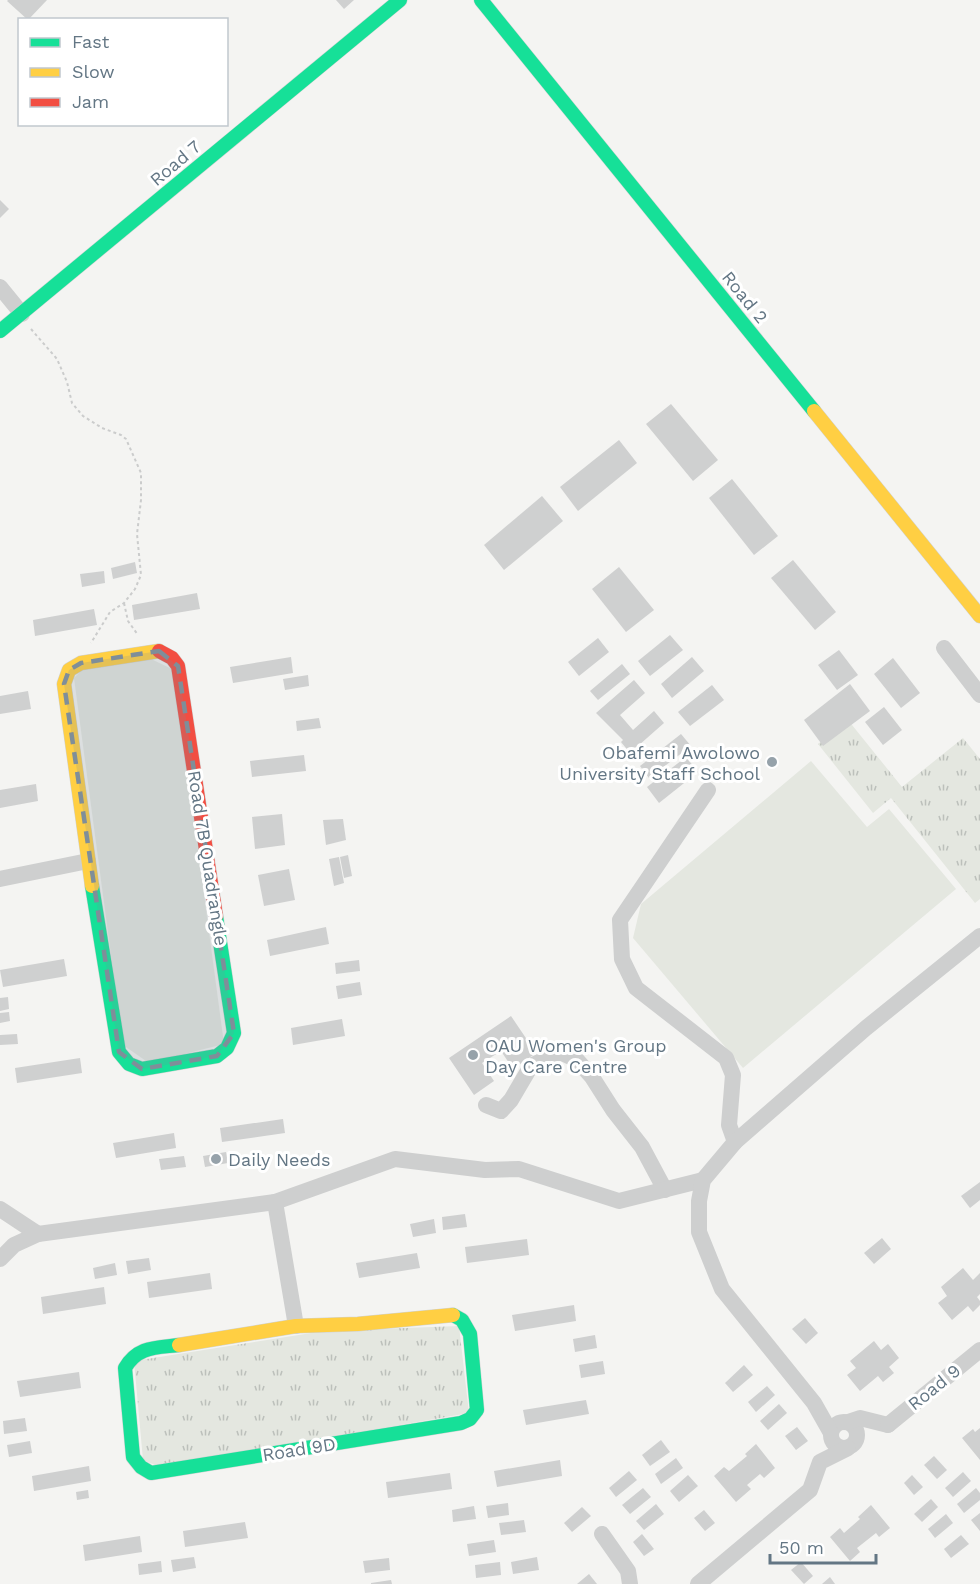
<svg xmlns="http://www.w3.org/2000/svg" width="980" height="1584" font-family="'Work Sans',sans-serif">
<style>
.grass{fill:url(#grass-tufts)}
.green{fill:#e4e7e0}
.building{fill:#cfd0d0}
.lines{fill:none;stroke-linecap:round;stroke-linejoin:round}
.fast-casing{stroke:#d0d2d2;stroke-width:15}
.slow-casing{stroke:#d0d2d2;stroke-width:15}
.jam-casing{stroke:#d0d2d2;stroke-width:15}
.path{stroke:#cbcccc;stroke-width:2;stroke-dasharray:3 3;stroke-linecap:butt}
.street{stroke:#cecfcf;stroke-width:16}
.fast{stroke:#16e098;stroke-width:14}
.slow{stroke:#ffcf43;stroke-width:14}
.jam{stroke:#f24e42;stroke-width:14}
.marked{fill:#7f8e99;fill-opacity:0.2;stroke:#7f8e99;stroke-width:4.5;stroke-dasharray:12 8;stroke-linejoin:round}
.poi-dot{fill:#96a2aa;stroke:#fff;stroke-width:2}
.labels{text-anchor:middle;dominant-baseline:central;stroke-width:6;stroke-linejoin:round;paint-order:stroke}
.street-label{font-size:18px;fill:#637684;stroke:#fff}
.poi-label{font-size:18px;fill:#637684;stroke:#fff;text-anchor:start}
</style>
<defs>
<pattern id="grass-tufts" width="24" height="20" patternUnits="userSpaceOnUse" patternTransform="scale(1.5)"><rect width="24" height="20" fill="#e4e7e0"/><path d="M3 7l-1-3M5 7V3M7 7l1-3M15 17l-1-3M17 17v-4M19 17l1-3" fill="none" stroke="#bcc0bb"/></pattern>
</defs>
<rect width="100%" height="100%" fill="#f4f4f2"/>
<g class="grass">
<path d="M848,720L902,787L963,738L980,759V899L975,903L891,798L873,813L818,744Z"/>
<path d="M459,1326L469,1413L160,1467L143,1460L134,1361L324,1331Z"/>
</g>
<g class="green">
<path d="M149,658L174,670L224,1044L149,1063L123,1045L74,678L83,669Z"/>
<path d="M811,761L867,827L889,809L956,889L743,1068L633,938L641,904Z"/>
</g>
<g class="building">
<path d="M8,0H47L28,20L7,1Z"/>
<path d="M336,0H354L344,9Z"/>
<path d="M0,200L9,209L0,218Z"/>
<path d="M671,404L718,460L693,481L646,424Z"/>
<path d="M619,440L637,463L578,511L560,487Z"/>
<path d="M732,479L778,536L754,555L709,498Z"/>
<path d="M542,496L563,521L504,570L484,545Z"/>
<path d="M793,560L836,612L815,630L771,578Z"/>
<path d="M135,562L137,573L113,579L111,568Z"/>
<path d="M619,567L654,610L626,632L592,589Z"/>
<path d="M104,571L105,583L82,587L80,574Z"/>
<path d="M197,593L200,609L134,620L132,605Z"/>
<path d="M94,609L97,625L35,636L33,620Z"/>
<path d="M670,635L683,650L650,676L638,661Z"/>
<path d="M598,638L609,652L579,676L568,662Z"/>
<path d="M839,650L858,675L837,690L818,665Z"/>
<path d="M291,657L293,673L233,683L230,667Z"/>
<path d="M692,657L704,671L672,698L661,684Z"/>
<path d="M893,658L920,693L901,708L874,674Z"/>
<path d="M622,664L630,674L598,700L590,691Z"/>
<path d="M308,675L309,686L285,690L283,679Z"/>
<path d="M634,680L645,693L620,715L633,730L654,711L664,723L630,753L621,742L623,740L596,713Z"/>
<path d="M850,684L870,711L823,746L804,720Z"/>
<path d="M712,685L724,700L690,726L678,712Z"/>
<path d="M28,691L31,709L0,714V696Z"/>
<path d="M884,707L902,730L883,745L865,722Z"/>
<path d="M319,718L321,728L297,731L296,721Z"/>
<path d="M681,734L691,746L649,778L640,766Z"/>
<path d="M304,755L306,771L252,777L250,761Z"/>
<path d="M686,757L698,772L659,803L647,787Z"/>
<path d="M36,784L38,801L0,808V790Z"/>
<path d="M282,814L285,845L255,849L252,817Z"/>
<path d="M343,819L346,840L326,845L323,820Z"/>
<path d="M348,855L352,876L344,878L340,857Z"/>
<path d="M339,857L344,883L334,886L329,859Z"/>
<path d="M289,869L295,900L264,906L258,875Z"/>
<path d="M326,927L329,944L270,956L267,940Z"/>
<path d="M64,959L67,976L3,987L0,970Z"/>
<path d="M359,960L360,971L336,974L335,963Z"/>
<path d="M360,982L362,995L338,999L336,986Z"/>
<path d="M8,997L9,1009L0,1011V998Z"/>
<path d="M9,1012L10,1021L0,1023V1013Z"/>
<path d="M511,1016L536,1053L513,1069L501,1051L482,1063L494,1081L474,1095L449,1058Z"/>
<path d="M342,1019L345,1036L293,1045L291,1028Z"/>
<path d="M17,1034L18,1044L0,1045V1035Z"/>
<path d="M80,1058L82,1073L17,1083L15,1068Z"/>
<path d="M283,1119L285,1133L222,1142L220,1128Z"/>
<path d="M174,1133L176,1148L116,1158L113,1143Z"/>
<path d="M226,1152L228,1163L205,1167L203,1156Z"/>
<path d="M184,1156L186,1167L161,1170L159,1159Z"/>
<path d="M980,1182V1200L970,1208L961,1196Z"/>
<path d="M465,1214L467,1227L443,1230L442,1217Z"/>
<path d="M434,1219L436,1233L413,1237L410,1224Z"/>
<path d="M882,1238L891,1249L874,1264L864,1253Z"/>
<path d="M527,1239L529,1255L467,1263L465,1247Z"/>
<path d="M417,1253L420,1268L359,1278L356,1263Z"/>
<path d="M149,1258L151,1270L128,1274L126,1261Z"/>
<path d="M115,1263L117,1275L95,1279L93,1268Z"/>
<path d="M963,1268L973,1280L980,1273V1294L977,1297L980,1301V1305L973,1312L968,1306L952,1320L938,1303L947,1296L941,1287Z"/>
<path d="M210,1273L212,1289L149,1298L147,1282Z"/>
<path d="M104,1287L106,1304L43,1314L41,1297Z"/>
<path d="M574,1305L576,1321L515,1331L512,1315Z"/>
<path d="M805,1318L818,1333L806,1344L792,1329Z"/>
<path d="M595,1335L597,1348L575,1352L573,1339Z"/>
<path d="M874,1341L881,1350L888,1344L899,1358L889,1367L894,1373L883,1382L878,1376L860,1391L847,1375L856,1368L850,1361Z"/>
<path d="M603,1361L605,1374L581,1378L579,1365Z"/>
<path d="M744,1365L753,1375L733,1392L725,1383Z"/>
<path d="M79,1372L81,1388L20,1397L17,1381Z"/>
<path d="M767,1386L775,1395L756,1412L748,1402Z"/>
<path d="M586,1400L589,1414L526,1425L523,1410Z"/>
<path d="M779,1404L787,1413L768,1430L760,1421Z"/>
<path d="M25,1418L27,1431L4,1434L3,1421Z"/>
<path d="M797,1427L808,1441L796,1450L785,1436Z"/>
<path d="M980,1428V1460L962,1438L973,1429L975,1432Z"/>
<path d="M661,1440L670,1452L650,1466L642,1455Z"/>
<path d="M30,1441L32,1453L9,1457L7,1445Z"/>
<path d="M756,1444L775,1468L764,1478L760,1474L747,1485L751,1489L736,1502L714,1476L724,1467L729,1471L747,1456L745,1454Z"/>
<path d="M934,1456L947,1470L937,1479L924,1465Z"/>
<path d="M676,1458L683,1468L661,1484L655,1474Z"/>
<path d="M560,1460L562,1476L497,1487L494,1471Z"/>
<path d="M89,1466L91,1481L34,1491L32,1476Z"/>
<path d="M629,1471L637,1480L616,1497L609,1488Z"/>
<path d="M963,1472L971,1481L953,1497L945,1488Z"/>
<path d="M450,1473L452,1489L388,1498L386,1482Z"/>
<path d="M688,1475L698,1486L679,1502L670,1491Z"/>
<path d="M912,1475L923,1487L914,1495L904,1483Z"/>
<path d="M643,1488L651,1497L630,1514L622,1505Z"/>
<path d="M976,1488L980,1493V1500L964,1513L957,1504Z"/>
<path d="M88,1490L89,1498L77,1500L76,1492Z"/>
<path d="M931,1499L938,1507L922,1522L914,1514Z"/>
<path d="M508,1503L509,1515L488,1518L486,1506Z"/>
<path d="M656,1504L664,1514L644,1530L636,1521Z"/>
<path d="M871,1505L890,1528L879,1537L876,1533L857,1548L860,1552L850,1561L830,1537L840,1528L844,1533L860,1519L858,1517Z"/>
<path d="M474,1506L476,1519L453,1522L452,1510Z"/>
<path d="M582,1507L591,1516L572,1532L564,1523Z"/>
<path d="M704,1510L715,1523L705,1531L694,1518Z"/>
<path d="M980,1513V1531L971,1520Z"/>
<path d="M946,1514L953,1523L935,1538L928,1529Z"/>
<path d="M524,1520L526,1532L501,1535L499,1523Z"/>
<path d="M245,1522L248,1538L185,1547L183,1531Z"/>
<path d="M642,1534L654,1549L644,1556L633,1542Z"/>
<path d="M961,1535L969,1544L951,1558L944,1549Z"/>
<path d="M140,1536L142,1552L85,1561L83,1545Z"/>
<path d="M494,1540L496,1552L469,1556L467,1544Z"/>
<path d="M194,1557L196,1568L173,1572L171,1560Z"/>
<path d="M537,1557L539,1570L513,1574L511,1562Z"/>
<path d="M389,1558L390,1570L365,1573L363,1561Z"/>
<path d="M161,1561L162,1572L139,1575L138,1564Z"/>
<path d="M500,1562L501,1575L476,1578L475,1565Z"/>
<path d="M801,1562L813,1576L804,1584L791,1570Z"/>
<path d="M589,1574L597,1584H577Z"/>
<path d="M830,1577L835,1584H822Z"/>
<path d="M391,1580L392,1584H371V1583Z"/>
</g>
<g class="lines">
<defs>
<g id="fast">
<path d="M481,0L814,411"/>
<path d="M0,331L400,0"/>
<path d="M92,886L119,1052L129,1064L142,1069L217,1056L227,1048L234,1033L216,916"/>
<path d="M179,1345C156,1348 138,1346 125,1368L133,1457L141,1467L151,1473L461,1423L470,1419L477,1410L470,1334L462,1320L453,1315"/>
</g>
<g id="slow">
<path d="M814,411L980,616"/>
<path d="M92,886L64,684L69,670L81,663L159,651"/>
<path d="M179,1345L296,1326L358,1324L453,1315"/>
</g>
<path id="jam" d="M159,651L172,658L178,666L216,916"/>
</defs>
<use href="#fast" class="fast-casing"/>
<use href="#slow" class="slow-casing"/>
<use href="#jam" class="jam-casing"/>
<g class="path">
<path d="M31,329L57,359L67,382L72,403L83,416L102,428L121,435L126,439L141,473V500L137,534L141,575L135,589L124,603L110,612L91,643"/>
<path d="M124,603L128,621L138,635"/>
</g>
<g class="street">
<path d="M0,287L22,314"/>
<path d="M944,648L980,695"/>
<path d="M708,790L620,920L622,959L636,988L726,1058L733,1075L729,1125L735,1142"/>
<path d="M0,879L88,861"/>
<path d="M486,1105L501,1111L511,1100L531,1066L560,1052L577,1060L592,1077L613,1110L642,1147L665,1190"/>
<path d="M275,1202L296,1326"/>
<path d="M0,1209L38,1234"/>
<path d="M0,1259L14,1245L38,1234L275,1202L395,1159L485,1170L519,1169L619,1201L703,1180"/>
<circle cx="844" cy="1435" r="13"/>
<path d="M848,1422L860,1418L888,1425"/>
<path d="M888,1425L980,1350"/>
<path d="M831,1433L814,1403L722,1289L699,1232V1201L703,1180L735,1142L866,1028L980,936"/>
<path d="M602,1534L628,1571L630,1584"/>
<path d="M698,1584L810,1490L820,1462L848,1448"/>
</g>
<use href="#fast" class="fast"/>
<use href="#slow" class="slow"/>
<use href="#jam" class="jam"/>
</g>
<path class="marked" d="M159,651L178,666L234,1033L217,1056L142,1069L119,1052L64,684L69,670L81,663Z"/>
<g class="poi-dot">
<circle cx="772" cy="762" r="6"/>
<circle cx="473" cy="1055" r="6"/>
<circle cx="216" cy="1159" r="6"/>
</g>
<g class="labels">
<g class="street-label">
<text transform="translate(175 163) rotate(-40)">Road 7</text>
<text transform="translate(745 297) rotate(51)">Road 2</text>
<text transform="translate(208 858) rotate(81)">Road 7B Quadrangle</text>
<text transform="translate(934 1387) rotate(-39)">Road 9</text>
<text transform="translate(299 1449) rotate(-9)">Road 9D</text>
</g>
<g class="poi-label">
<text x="760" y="752" text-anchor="end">Obafemi Awolowo<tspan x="760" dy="21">University Staff School</tspan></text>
<text x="485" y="1045">OAU Women's Group<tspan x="485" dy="21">Day Care Centre</tspan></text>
<text x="228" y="1159">Daily Needs</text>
</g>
</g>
<rect x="18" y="18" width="210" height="108" fill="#ffffff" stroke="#c1c8ce" stroke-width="1.5"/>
<rect x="30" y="38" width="30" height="9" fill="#16e098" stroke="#c1c8ce" stroke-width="1.5"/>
<text x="72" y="48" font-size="18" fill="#637684">Fast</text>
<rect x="30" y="68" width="30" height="9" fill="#ffcf43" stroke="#c1c8ce" stroke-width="1.5"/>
<text x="72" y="78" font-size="18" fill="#637684">Slow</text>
<rect x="30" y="98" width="30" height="9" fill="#f24e42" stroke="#c1c8ce" stroke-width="1.5"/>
<text x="72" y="108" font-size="18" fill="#637684">Jam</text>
<path d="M770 1554v9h106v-9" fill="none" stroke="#637684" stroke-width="3"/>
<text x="779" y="1554" font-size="18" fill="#637684" stroke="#ffffff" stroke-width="4.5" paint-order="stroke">50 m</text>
</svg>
